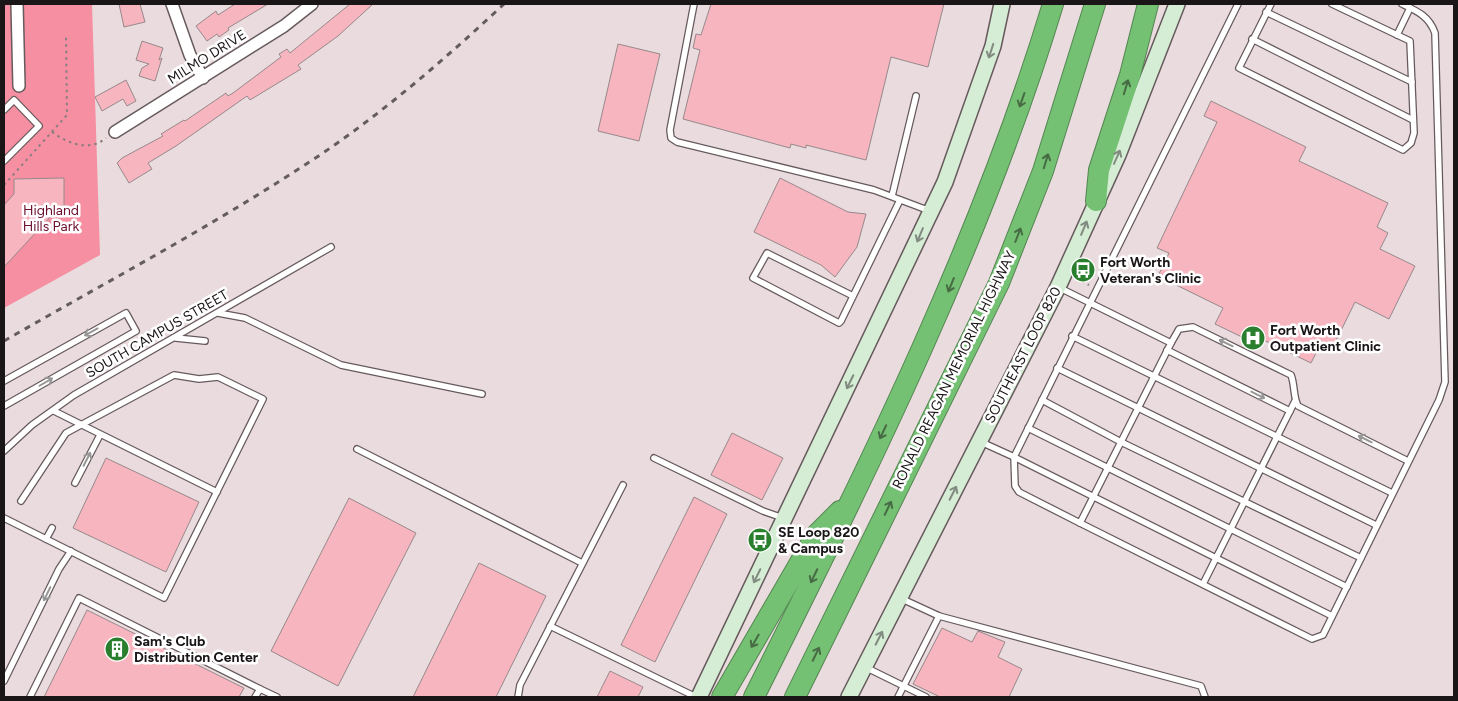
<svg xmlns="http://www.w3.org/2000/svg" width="1458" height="701" font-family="Figtree,sans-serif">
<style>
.green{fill:#f58fa1}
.building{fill:#f7b5bf;stroke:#96898b}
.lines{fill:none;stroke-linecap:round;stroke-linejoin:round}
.service-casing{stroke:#665a5c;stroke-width:8}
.minor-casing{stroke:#665a5c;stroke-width:14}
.secondary-casing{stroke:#665a5c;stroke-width:18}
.motorway-casing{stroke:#548552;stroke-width:22}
.path{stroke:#887e80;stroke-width:2;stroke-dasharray:2.5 4;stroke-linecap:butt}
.service{stroke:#fff;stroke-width:5.5}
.minor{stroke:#fff;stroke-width:11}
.secondary{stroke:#d5ecd5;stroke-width:15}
.motorway{stroke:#74c173;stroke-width:20}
.rail{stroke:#645c5d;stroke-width:3;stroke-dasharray:6 6;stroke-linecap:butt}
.oneway{stroke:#818b7f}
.oneway2{stroke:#476b44}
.oneway3{stroke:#989696}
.labels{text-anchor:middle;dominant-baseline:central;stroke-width:5;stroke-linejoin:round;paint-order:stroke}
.street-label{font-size:14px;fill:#1a1516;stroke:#fff}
.park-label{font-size:14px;fill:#6d0e2d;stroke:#fff}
.poi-label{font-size:14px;font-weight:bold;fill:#1a1516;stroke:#fff;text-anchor:start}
</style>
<rect width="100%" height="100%" fill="#eadcde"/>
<path class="green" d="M4,4H92L100,255L4,308Z"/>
<g class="building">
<path d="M119,4H140L145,22L124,27Z"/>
<path d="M235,4H268L228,28L229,30L219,37L217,34L207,41L196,26L216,11L218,15Z"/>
<path d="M350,4H373L338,36L298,65L301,69L250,100L247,96L176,146L148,163L152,169L129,183L117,163L122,158L163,136L161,134L184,120L185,121L226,93L228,96L233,93L281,57L279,54L287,49L290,53Z"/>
<path d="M711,4H944L928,67L891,57L866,160L806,145V148L791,144L790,148L683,119L700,50L693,48L696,34L701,35Z"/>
<path d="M142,41L163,48L159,60L162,58L155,81L139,76L142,68L149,64L136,60Z"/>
<path d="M618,44L660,54L639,141L598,131Z"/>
<path d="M126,80L136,101L127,106L123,99L102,111L95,97Z"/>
<path d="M1211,101L1306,147L1299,161L1388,203L1377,227L1388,233L1380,249L1415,266L1389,319L1355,302L1331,351L1320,345L1311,363L1249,333L1246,339L1215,324L1223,308L1158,276L1169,253L1157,248L1217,122L1204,116Z"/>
<path d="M64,178V214H53L4,267V205L14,194V179Z"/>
<path d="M780,178L848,212L866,214L857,247L835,277L821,265L754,232Z"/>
<path d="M732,433L783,458L762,500L711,475Z"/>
<path d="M106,458L199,502L166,572L73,528Z"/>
<path d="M694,497L727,514L655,662L621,645Z"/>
<path d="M349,498L416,533L338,686L271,651Z"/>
<path d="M479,563L546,596L496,697H413Z"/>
<path d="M87,610L244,688L239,697H44Z"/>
<path d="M942,628L972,642L978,631L1005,642L998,657L1022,669L1009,697H940L913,684Z"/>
<path d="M610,671L643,687L638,697H597Z"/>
</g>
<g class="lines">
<defs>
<g id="service">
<path d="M694,4L670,130L671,138L677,142L874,190L930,211"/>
<path d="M1238,4C1164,155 1088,306 1014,457L1332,616"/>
<path d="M1271,4L1239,68L1403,150L1411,143L1414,133L1410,41L1332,4"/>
<path d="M1266,12L1412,82"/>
<path d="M1397,35L1410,8"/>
<path d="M1252,39L1413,120"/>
<path d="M4,110L14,100L39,126L4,161"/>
<path d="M892,196L916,96"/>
<path d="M853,296L767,253L753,278L839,323L841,321L900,200"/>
<path d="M218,313L245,318L341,365L482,394"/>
<path d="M1072,336L1392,493"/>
<path d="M176,338L205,341"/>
<path d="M1171,343L1179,329L1193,327L1291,375C1295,385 1293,397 1298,406L1408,461"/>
<path d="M1167,350L1290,411"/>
<path d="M1057,368L1376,525"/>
<path d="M4,381L126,313L136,331L4,406"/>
<path d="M1042,400L1121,442L1361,558"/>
<path d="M54,411L217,492"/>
<path d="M1028,428L1347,587"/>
<path d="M981,442L1014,457L1015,486L1019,492L1080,523L1171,343L1060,288"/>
<path d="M357,449L582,563"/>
<path d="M4,451L32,425L74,395L331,247"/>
<path d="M654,458L763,511L783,518"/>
<path d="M75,483L100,435"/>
<path d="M4,518L164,598L263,399L218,377L199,379L174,375L66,433L21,501"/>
<path d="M1080,523L1312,639L1323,635L1439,400L1445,382L1435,33C1429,16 1417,11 1402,4"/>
<path d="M46,539L52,528"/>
<path d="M1203,584L1295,401"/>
<path d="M900,598L939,616L1201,686L1205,697"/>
<path d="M550,626L696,697"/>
<path d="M865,667L926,697"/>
<path d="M4,681L59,569L71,551"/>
<path d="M260,689L277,697"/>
<path d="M30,697L79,598L260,689L255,697"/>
<path d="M518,697L520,685L623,485"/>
<path d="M898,697L939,616"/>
</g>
<g id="minor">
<path d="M17,4L19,86"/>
<path d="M172,4L190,55L203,78"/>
<path d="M115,132L284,26L312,4"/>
</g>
<g id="secondary">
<path d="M699,697L945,182L993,46L1002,4"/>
<path d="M849,697L1058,287L1118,155L1177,4"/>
</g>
<g id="motorway">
<path d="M1096,201L1099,170L1130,75L1148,4"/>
<path d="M722,697L816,535L840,511"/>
<path d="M754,697C866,472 980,246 1053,4"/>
<path d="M795,697L999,283L1043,171L1095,4"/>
</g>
</defs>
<use href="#service" class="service-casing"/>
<use href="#minor" class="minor-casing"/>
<use href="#secondary" class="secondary-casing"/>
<use href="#motorway" class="motorway-casing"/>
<g class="path">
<path d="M52,132C69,144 89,152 106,138"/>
<path d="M4,185L67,115L66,36"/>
<path d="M1085,261L1087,262L1078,279L1089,285"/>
</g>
<use href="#service" class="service"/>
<use href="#minor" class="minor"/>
<use href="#secondary" class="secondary"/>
<use href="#motorway" class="motorway"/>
<path class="rail" d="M4,341C108,281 216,224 317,157C384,112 445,59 504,4"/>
</g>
<defs><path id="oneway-shaft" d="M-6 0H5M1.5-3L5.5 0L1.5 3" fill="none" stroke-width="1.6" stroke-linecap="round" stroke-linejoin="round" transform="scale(1.25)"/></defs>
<g class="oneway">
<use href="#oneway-shaft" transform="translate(991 51) rotate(108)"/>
<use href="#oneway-shaft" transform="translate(1117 157) rotate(-66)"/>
<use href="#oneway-shaft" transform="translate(1084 228) rotate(-67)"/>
<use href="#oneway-shaft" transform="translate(920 235) rotate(113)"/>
<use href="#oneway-shaft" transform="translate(850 382) rotate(116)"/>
<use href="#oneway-shaft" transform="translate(953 493) rotate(-63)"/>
<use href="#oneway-shaft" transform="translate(757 576) rotate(116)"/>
<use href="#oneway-shaft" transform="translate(879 638) rotate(-63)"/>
</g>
<g class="oneway2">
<use href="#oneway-shaft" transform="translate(1126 87) rotate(-73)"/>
<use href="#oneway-shaft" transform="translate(1022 100) rotate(109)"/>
<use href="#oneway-shaft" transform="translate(1046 161) rotate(-73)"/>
<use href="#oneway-shaft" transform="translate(1018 235) rotate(-69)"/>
<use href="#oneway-shaft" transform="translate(951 285) rotate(112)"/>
<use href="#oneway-shaft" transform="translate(883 432) rotate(115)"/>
<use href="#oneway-shaft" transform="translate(888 508) rotate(-64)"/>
<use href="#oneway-shaft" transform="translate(814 576) rotate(116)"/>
<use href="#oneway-shaft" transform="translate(755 641) rotate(120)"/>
<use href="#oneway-shaft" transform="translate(816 654) rotate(-64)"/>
</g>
<g class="oneway3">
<use href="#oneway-shaft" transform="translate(91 332) rotate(151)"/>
<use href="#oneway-shaft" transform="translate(1226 343) rotate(-154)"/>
<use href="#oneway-shaft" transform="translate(46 382) rotate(-30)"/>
<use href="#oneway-shaft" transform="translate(1258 395) rotate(27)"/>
<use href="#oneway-shaft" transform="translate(1365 439) rotate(-154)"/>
<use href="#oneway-shaft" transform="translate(87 459) rotate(-63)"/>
<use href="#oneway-shaft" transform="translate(47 594) rotate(116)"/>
</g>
<defs>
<symbol id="bus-disc" viewBox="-11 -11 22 22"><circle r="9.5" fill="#297f2d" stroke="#fff"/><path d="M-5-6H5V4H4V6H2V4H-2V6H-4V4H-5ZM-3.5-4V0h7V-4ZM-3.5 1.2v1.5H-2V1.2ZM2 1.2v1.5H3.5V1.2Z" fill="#fff"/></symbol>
<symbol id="hospital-disc" viewBox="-11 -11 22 22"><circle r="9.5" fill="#297f2d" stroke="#fff"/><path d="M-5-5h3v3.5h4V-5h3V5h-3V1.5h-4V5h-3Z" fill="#fff"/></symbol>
<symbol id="building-disc" viewBox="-11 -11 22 22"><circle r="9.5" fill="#297f2d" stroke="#fff"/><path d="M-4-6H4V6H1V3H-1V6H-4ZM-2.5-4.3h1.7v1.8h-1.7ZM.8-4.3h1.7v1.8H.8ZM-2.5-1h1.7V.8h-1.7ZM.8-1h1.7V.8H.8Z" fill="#fff"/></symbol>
</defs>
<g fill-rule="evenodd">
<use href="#bus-disc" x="1069" y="256" width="28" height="28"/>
<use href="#hospital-disc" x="1239" y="324" width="28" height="28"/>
<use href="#bus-disc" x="746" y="526" width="28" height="28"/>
<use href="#building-disc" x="103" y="635" width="28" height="28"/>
</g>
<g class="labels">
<g class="street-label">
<text transform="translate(207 57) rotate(-32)">MILMO DRIVE</text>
<text transform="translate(157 334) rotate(-30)">SOUTH CAMPUS STREET</text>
<text transform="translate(1023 355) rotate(-63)">SOUTHEAST LOOP 820</text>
<text transform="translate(954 370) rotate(-64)">RONALD REAGAN MEMORIAL HIGHWAY</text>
</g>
<g class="park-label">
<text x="51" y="210">Highland<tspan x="51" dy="16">Hills Park</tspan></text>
</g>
<g class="poi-label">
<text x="1100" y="262">Fort Worth<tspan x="1100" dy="16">Veteran's Clinic</tspan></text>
<text x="1270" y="330">Fort Worth<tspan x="1270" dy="16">Outpatient Clinic</tspan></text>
<text x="778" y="532">SE Loop 820<tspan x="778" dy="16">&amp; Campus</tspan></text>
<text x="134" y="641">Sam's Club<tspan x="134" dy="16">Distribution Center</tspan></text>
</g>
</g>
<rect width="1458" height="701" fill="none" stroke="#1a1516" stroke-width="10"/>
</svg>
